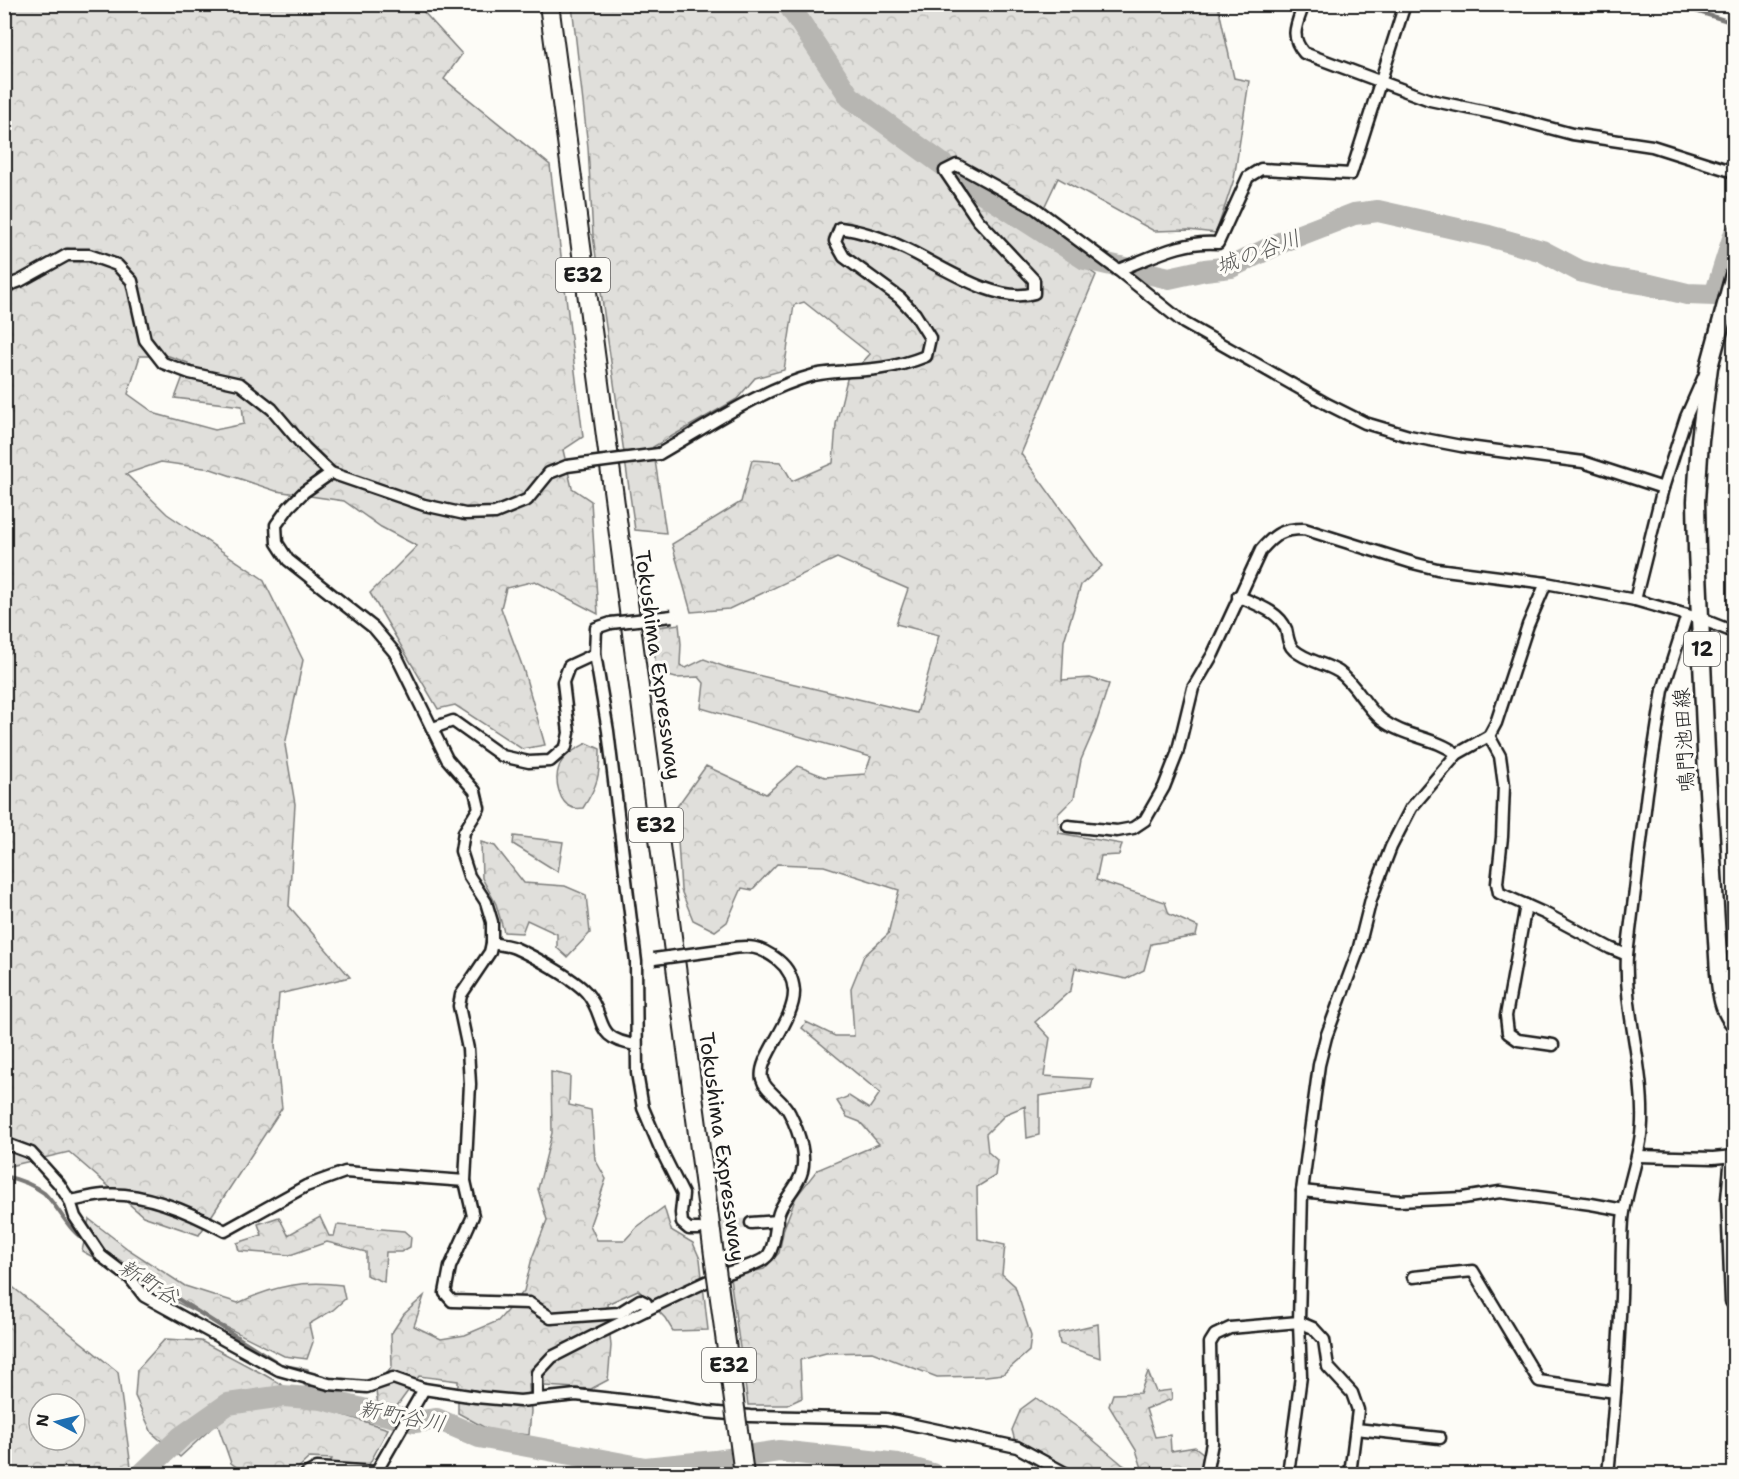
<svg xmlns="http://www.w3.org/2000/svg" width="1739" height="1479" font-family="'Shantell Sans','Klee One',sans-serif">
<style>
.forest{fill:url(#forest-crowns);stroke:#7e7e7c;stroke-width:1.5;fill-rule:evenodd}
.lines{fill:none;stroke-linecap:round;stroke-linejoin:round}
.stream{stroke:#797876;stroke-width:4}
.river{stroke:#b7b6b2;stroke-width:22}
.street-tunnel{stroke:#dbdad6;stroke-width:10;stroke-dasharray:10 5;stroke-linecap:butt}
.street-casing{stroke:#1c1c1c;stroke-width:15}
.primary-casing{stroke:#1c1c1c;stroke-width:21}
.highway-casing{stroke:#1c1c1c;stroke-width:22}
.street{stroke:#fdfcf7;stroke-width:10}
.primary{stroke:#fdfcf7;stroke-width:16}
.highway{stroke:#fdfcf7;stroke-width:18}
.street-bridge-casing{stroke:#1c1c1c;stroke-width:15;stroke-linecap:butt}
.highway-bridge-casing{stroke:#1c1c1c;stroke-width:22;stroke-linecap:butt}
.street-bridge{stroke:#fdfcf7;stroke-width:10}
.highway-bridge{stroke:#fdfcf7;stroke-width:18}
.labels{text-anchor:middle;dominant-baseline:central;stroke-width:6;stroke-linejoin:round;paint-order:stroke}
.shield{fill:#fdfcf7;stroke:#605f5e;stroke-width:1.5}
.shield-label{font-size:20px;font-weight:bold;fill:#1c1c1c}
.street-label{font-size:21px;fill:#1c1c1c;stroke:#fdfcf7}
.water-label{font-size:22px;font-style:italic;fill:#5a5a58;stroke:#fdfcf7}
</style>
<defs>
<pattern id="forest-crowns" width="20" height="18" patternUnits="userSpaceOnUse" patternTransform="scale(1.5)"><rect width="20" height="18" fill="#e0dfdb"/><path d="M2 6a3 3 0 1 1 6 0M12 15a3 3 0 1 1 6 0" fill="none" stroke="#c0bfbb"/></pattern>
</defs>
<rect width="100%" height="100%" fill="#fdfcf7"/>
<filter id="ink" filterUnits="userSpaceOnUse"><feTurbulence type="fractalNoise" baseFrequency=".0167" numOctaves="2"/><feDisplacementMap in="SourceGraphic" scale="12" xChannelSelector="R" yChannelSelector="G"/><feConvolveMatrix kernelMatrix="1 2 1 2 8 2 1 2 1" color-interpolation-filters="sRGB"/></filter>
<g filter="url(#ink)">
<g class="forest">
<path d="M4,5H422L421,9L462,54L444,79L550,165L583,437L563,450L572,488L591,501L598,614L535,581L506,588L501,608L523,668L545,745L522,749L455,705L438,709L370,593L417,546L381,527L344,501L276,491L211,469L161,462L126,474L167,514L263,579L303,660L285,745L295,804L289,906L350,977L279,994L275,1046L282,1108L199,1235L143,1216L69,1152L5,1167ZM140,356H169L188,363L175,398L242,406L244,424L215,430L156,414L128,394Z"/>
<path d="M572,5H1218L1234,78L1249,81L1234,179L1216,233L1188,230L1154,231L1058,178L1033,231L1096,275L1021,454L1102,566L1081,585L1064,641L1062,680L1090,678L1109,684L1094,730L1081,760L1074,798L1058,814L1059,833L1122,844L1119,855L1101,856L1096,880L1165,902L1169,914L1198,927L1196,936L1151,944L1144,970L1126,979L1075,968L1071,990L1035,1022L1050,1038L1044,1076L1093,1079L1091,1088L1039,1096V1135L1027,1138L1025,1106L1006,1114L986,1134L988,1152L997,1160L995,1176L977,1187L978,1239L1005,1245L1002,1274L1015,1286L1031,1336L1029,1351L1003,1374L986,1376L937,1377L872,1352L826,1353L800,1360L802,1398L787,1405H748L730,1277L764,1269L779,1253L784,1228L796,1197L817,1170L879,1144L860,1122L847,1117L837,1101L849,1096L869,1109L880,1093L802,1028L806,1022L835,1036H854L851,988L864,956L888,934L899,890L824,866L777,864L752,890L742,888L727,922L715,931L693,920L681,890L676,808L706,766L766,794L798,766L825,777L865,774L871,757L701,708L704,683L699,677L676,678L657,673L651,628L679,624L681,644L680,665L686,668L704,659L728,668L917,713L939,635L896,624L908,589L837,558L729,609L691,612L672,544L741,502L752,460L781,462L792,481L833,463L836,424L847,379L870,354L804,302L794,305L784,370L755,378L737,399L653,447L666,533L635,530L593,236L588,147Z"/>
<path d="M587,743L600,749C600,775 598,785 583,808C580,808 576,809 573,808C559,804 554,780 559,767C563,755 576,749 587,743Z"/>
<path d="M514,836L563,842L558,872L513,844Z"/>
<path d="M481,842L495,846L524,883L565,886L586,895L590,933L567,957L557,948V934L527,920L522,933L504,932L496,904L482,878Z"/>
<path d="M551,1072L570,1076L569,1105L591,1110L595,1159L606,1179L590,1225L597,1240H625L637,1227L664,1207L671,1230L693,1243L700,1259L708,1330L673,1331L665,1318L638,1290L607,1304L611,1346L608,1380L591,1389L529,1385L531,1411L529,1435L491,1431L458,1413V1381L419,1376L397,1406L384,1407L378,1405L376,1391L392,1366L391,1334L404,1314L424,1296L414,1326L441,1339L465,1335L498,1321L524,1291L532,1258L547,1220L538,1189L552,1133Z"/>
<path d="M279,1217L288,1235L320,1217L329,1236H334L337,1225L404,1231L411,1237L410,1247L401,1252H386L384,1282L366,1275V1252L327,1242L290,1255L239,1251L237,1243L262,1235L258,1224Z"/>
<path d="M89,1219L128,1249L185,1286L238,1303C274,1286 303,1280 342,1285L345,1299L333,1310L309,1324L313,1342L307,1359L284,1356L156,1292L82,1251Z"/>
<path d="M4,1280L118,1372L132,1474H5ZM39,1404H75V1440H39Z"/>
<path d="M1098,1324L1100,1358L1060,1344L1058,1333Z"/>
<path d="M165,1339L201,1341L263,1374L322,1408L388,1429L364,1474H327L332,1459L309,1458L295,1471L287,1474H246L231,1463L217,1423L180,1457L152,1433L135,1396L137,1370Z"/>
<path d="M1148,1372L1156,1392L1171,1390L1172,1399L1146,1409L1155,1437L1170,1435L1171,1451L1195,1447L1204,1454L1201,1474H1144L1136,1450L1109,1406L1113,1394L1140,1393Z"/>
<path d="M1036,1398L1080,1429L1123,1465L1138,1474H1079L1015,1441L1012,1430L1021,1409Z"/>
</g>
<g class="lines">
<g class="stream">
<path d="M1673,4L1734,23"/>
<path d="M4,1176C18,1179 32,1184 44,1193C60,1208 68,1232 88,1242"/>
<path d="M100,1249L278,1363"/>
<path d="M284,1366L307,1370"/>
<path d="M305,1384L322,1399"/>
</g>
<g class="river">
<path d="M788,4L850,97L975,188L1085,259L1169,278L1205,270L1231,267L1284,241L1354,214L1378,211L1489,236L1542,251L1580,271L1607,278L1646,284L1687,294L1715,295L1734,235"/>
<path d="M142,1474L181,1437L228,1404L283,1396L322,1399L415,1422L437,1419L479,1437L645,1468L715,1461L779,1451L898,1464L932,1474"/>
</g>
<path class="street-tunnel" d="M706,1228L751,1223"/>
<defs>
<g id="street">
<path d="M1304,4C1297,24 1289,36 1304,53L1430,100L1501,115L1572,134L1652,146L1734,172"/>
<path d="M1118,270C1151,258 1182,240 1218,243L1248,177L1261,169L1351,174L1405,4"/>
<path d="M4,287L20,281L67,255H89L117,265L132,281L145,340L163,363L190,373L240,384L272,409L305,448L331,473L424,505L465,514L495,513L527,500L549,473L567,466"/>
<path d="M659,454C706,427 761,389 814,375C836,370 859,372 882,368C897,366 911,362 926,356L930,338L915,314L900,298L844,257L835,241L840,228C863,231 885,239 906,249C940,265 996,305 1034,293V280L978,220L945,171L957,165L1035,208L1118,270L1184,323L1327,404L1365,423L1409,436L1461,446L1583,462L1663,488"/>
<path d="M331,473L304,492L289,507L276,525L277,543L288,560L374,628L395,653L447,759L475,791L479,808L464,832L461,851L469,876L486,902L492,922V943L490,952L461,995L459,1006L468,1049L470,1084L465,1181L473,1216L450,1267L445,1293L452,1301L529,1303L551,1318L619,1313L640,1300L646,1303L647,1310"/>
<path d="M1238,596C1255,604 1279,611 1286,629C1288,637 1288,645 1294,650C1306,661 1325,663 1339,672C1357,685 1365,707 1382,720C1404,737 1435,737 1457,754"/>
<path d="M1635,600L1663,488L1686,417L1705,374"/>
<path d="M611,623L596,628L595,654L608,731L636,962L637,1073L643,1108L660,1148L683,1194L681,1213L682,1223L689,1229H699"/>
<path d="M433,728L453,721L502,756L529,762L550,761L566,747L569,733L563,682L569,666L595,654"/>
<path d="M1489,736L1500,756L1504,785L1502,837L1497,883L1499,893L1546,914L1610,948L1627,955"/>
<path d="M1068,826L1117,831L1133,828L1145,820L1164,787L1177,754L1193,688L1213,654L1261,550C1275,534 1282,529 1304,529L1413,563L1437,569L1546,583L1635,600L1701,619L1734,632"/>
<path d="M1526,905L1506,1016L1508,1033L1518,1040L1553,1045"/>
<path d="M492,943C499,945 508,945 515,948C533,956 573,978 586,992C609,1019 591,1038 636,1045"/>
<path d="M4,1143L31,1153L59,1184L70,1201L75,1217L101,1256L130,1278L144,1296L279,1370L329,1384L367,1387L393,1378L424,1389L476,1397L520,1401L576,1395L658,1404L708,1412L750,1416L886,1419L1017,1447L1067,1474"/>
<path d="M1638,1156L1713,1158L1734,1156"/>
<path d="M1302,1191L1398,1201L1463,1198L1500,1192L1591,1204L1624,1210"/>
<path d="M70,1201C81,1199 92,1196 103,1195C143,1191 190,1212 225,1231L306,1186L345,1172L465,1181"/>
<path d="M751,1223L778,1221"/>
<path d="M1413,1277L1473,1271L1539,1381L1615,1392"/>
<path d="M537,1399V1373L552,1357C607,1329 663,1301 719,1276C732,1270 762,1265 769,1254C777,1241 774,1224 780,1210C785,1199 794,1190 799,1179C809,1161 799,1132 790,1114C784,1100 765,1091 762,1079C757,1058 795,1021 794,991C793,978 788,968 778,960C760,946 749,945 727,949"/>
<path d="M1356,1429L1440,1438"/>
<path d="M306,1474L317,1468L376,1472"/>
<path d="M375,1474L424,1389"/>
<path d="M1206,1474L1212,1443L1210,1343L1215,1335L1230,1328L1299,1322L1313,1328L1324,1340L1328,1367L1352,1393L1358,1410L1350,1474"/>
<path d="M1288,1474L1301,1376L1299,1322L1302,1191L1319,1065L1326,1037L1358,951L1371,899L1391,847L1411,808L1457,754L1489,736L1496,723L1528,625L1546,583"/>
<path d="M1608,1474C1614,1416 1618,1356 1621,1297C1622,1271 1621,1246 1623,1220C1626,1187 1641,1156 1642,1122C1644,1066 1624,1011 1627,955L1647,793L1663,690L1687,615"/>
</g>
<g id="primary">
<path d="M1734,275L1709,367L1700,440L1696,501L1697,550L1707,774L1719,973C1721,992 1722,1009 1734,1023"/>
<path d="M1734,1156L1730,1199L1734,1301"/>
</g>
<path id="highway" d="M549,4L714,1255"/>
</defs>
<use href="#street" class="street-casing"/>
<use href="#primary" class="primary-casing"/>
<use href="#highway" class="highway-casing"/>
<use href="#street" class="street"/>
<use href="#primary" class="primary"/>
<use href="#highway" class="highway"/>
<defs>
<g id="street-bridge">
<path d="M567,466L659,454"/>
<path d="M611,623L672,616"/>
<path d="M654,959L727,949"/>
</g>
<path id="highway-bridge" d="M714,1255L744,1474"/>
</defs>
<use href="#street-bridge" class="street-bridge-casing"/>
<use href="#highway-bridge" class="highway-bridge-casing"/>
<use href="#street-bridge" class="street-bridge"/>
<use href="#highway-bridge" class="highway-bridge"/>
</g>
</g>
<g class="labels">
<g class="shield">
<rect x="556" y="258" width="54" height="34" rx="4.5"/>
<rect x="1684" y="632" width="36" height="34" rx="4.5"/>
<rect x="629" y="808" width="54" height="34" rx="4.5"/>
<rect x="702" y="1348" width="54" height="34" rx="4.5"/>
</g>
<g class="shield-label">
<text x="583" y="275">E32</text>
<text x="1702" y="649">12</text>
<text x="656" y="825">E32</text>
<text x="729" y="1365">E32</text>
</g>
<g class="street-label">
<text transform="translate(658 665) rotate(82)">Tokushima Expressway</text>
<text transform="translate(1684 740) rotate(-93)">鳴門池田線</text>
<text transform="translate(722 1147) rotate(82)">Tokushima Expressway</text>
</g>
<g class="water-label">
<text transform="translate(1258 252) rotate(-20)">城の谷川</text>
<text transform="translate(149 1282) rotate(32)">新町谷</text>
<text transform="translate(402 1416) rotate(11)">新町谷川</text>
</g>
</g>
<rect width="1739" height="1479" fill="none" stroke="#fdfcf7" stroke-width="24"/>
<rect x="12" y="12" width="1715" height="1455" fill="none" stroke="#1c1c1c" stroke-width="2" filter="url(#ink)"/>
<g transform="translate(57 1422) rotate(277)"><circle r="28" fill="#fdfcf7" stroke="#a3a29f" stroke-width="1.5"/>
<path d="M0-4.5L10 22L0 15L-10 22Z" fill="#1f6fb2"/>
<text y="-9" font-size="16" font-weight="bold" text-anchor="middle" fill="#1c1c1c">N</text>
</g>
</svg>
